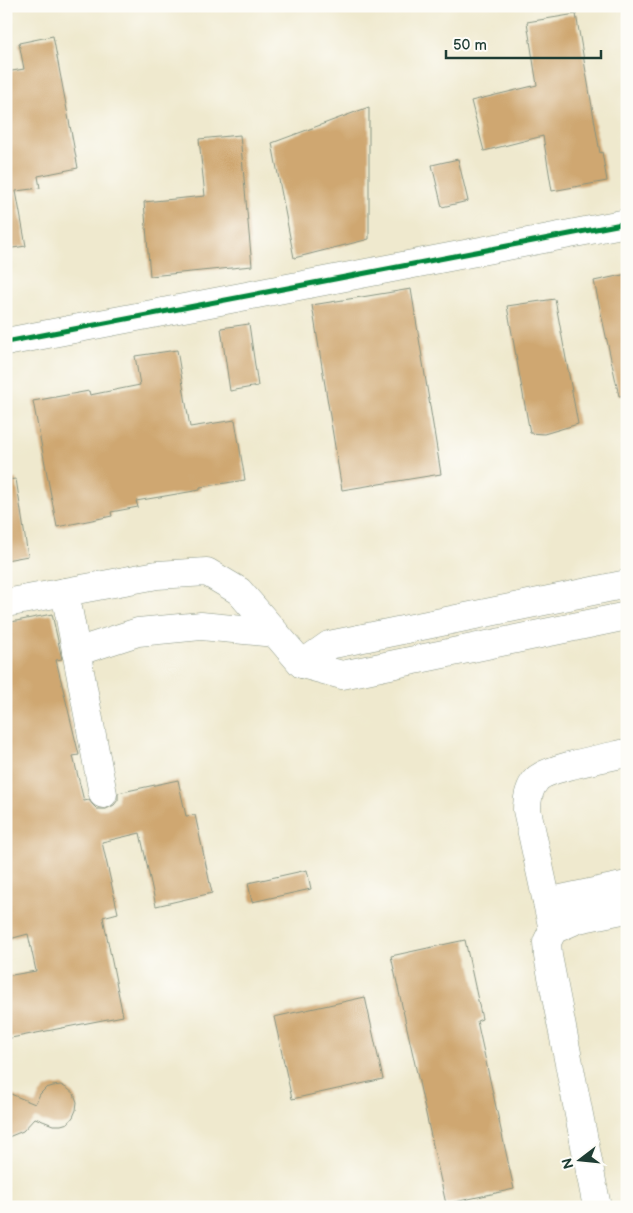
<svg xmlns="http://www.w3.org/2000/svg" width="633" height="1213" font-family="'Balsamiq Sans',sans-serif">
<style>
.building{fill:#cfa771}
.lines{fill:none;stroke-linecap:round;stroke-linejoin:round}
.minor-casing{stroke:#879381;stroke-width:29}
.minor{stroke:#fff;stroke-width:28}
.cycleway-casing{stroke:#fdfcf7;stroke-width:8}
.cycleway{stroke:#00873e;stroke-width:5}
</style>
<rect width="100%" height="100%" fill="#fdfcf7"/>
<filter id="ink" filterUnits="userSpaceOnUse"><feTurbulence type="fractalNoise" baseFrequency=".02" numOctaves="2"/><feDisplacementMap in="SourceGraphic" scale="10" xChannelSelector="R" yChannelSelector="G"/><feConvolveMatrix kernelMatrix="1 2 1 2 8 2 1 2 1" color-interpolation-filters="sRGB"/></filter>
<filter id="wash" filterUnits="userSpaceOnUse"><feTurbulence type="fractalNoise" baseFrequency=".0096" numOctaves="4" result="noise"/><feDisplacementMap in="SourceGraphic" scale="20" xChannelSelector="R" yChannelSelector="G"/><feGaussianBlur stdDeviation="1.12" result="paint"/><feColorMatrix in="noise" values="0 0 0 0 0 0 0 0 0 0 0 0 0 0 0 0 0 1.4 0 .05"/><feComposite in="paint" operator="in"/></filter>
<g filter="url(#wash)">
<rect width="100%" height="100%" fill="#efe9ce"/>
<g id="blocks">
<g class="building">
<path d="M576,14L600,153L602,152L607,181L552,191L543,136L484,151L471,101L537,85L527,22Z"/>
<path d="M53,36L78,168L38,176L40,188L16,191L26,246L6,249V72L24,69L19,43Z"/>
<path d="M369,107V239L294,258L272,143Z"/>
<path d="M240,135L252,266L150,276L144,202L205,196L199,139Z"/>
<path d="M458,159L468,201L442,207L432,165Z"/>
<path d="M627,274V395L619,396L594,281Z"/>
<path d="M411,289L441,474L342,490L312,305Z"/>
<path d="M555,299L578,424L544,434L530,433L507,306Z"/>
<path d="M249,324L258,386L230,391L221,328Z"/>
<path d="M177,350L190,427L235,420L245,480L200,487V490L136,501L138,507L111,512L112,516L57,527L33,401L89,391L90,395L140,385L135,356Z"/>
<path d="M16,479L28,556L6,560V480Z"/>
<path d="M52,614L62,659L56,660L79,755L73,756L84,801L89,800L92,804L97,809H106L114,805L118,800V793L178,780L186,816L195,815L212,893L156,906L140,833L102,842L118,913L103,917L123,1016L6,1039V976L36,971L28,934L6,940V623Z"/>
<path d="M307,870L311,889L252,902L248,883Z"/>
<path d="M465,940L482,1019L477,1021L514,1189L446,1204L391,956Z"/>
<path d="M365,997L383,1079L292,1099L274,1017Z"/>
<path d="M61,1085L68,1089L74,1094L77,1102L76,1110L73,1117L68,1123L61,1125H53L35,1118L23,1131L6,1138V1092L35,1104L40,1094L46,1088L53,1086Z"/>
</g>
</g>
</g>
<g filter="url(#ink)">
<use href="#blocks" fill-opacity="0" stroke="#879381" stroke-width="1"/>
<g class="lines">
<defs>
<g id="minor">
<path d="M6,342L627,223"/>
<path d="M65,592L103,794"/>
<path d="M6,603L157,575L207,572L239,591L302,664L342,675L627,616"/>
<path d="M76,652L138,632L201,626L275,633"/>
<path d="M302,664L329,645L627,584"/>
<path d="M547,902L627,885"/>
<path d="M553,930L527,810C527,800 529,788 536,780C546,768 609,757 627,753"/>
<path d="M597,1207L548,956L547,942L553,930L578,919L627,909"/>
</g>
</defs>
<use href="#minor" class="minor-casing"/>
<use href="#minor" class="minor"/>
<defs>
<path id="cycleway" d="M6,342L627,223"/>
</defs>
<use href="#cycleway" class="cycleway-casing"/>
<use href="#cycleway" class="cycleway"/>
</g>
</g>
<rect width="633" height="1213" fill="none" stroke="#fdfcf7" stroke-width="25"/>
<g transform="translate(580 1160) rotate(254)" stroke="#fdfcf7" stroke-width="4" paint-order="stroke">
<path d="M0-4L9 19L0 12L-9 19Z" fill="#1f3d34"/>
<text y="-8" font-size="14" font-weight="bold" text-anchor="middle" fill="#1f3d34">N</text>
</g>
<path d="M446 50v8h155v-8" fill="none" stroke="#1f3d34" stroke-width="2.5"/>
<text x="453" y="50" font-size="15" fill="#1f3d34" stroke="#fdfcf7" stroke-width="4" paint-order="stroke">50 m</text>
</svg>
